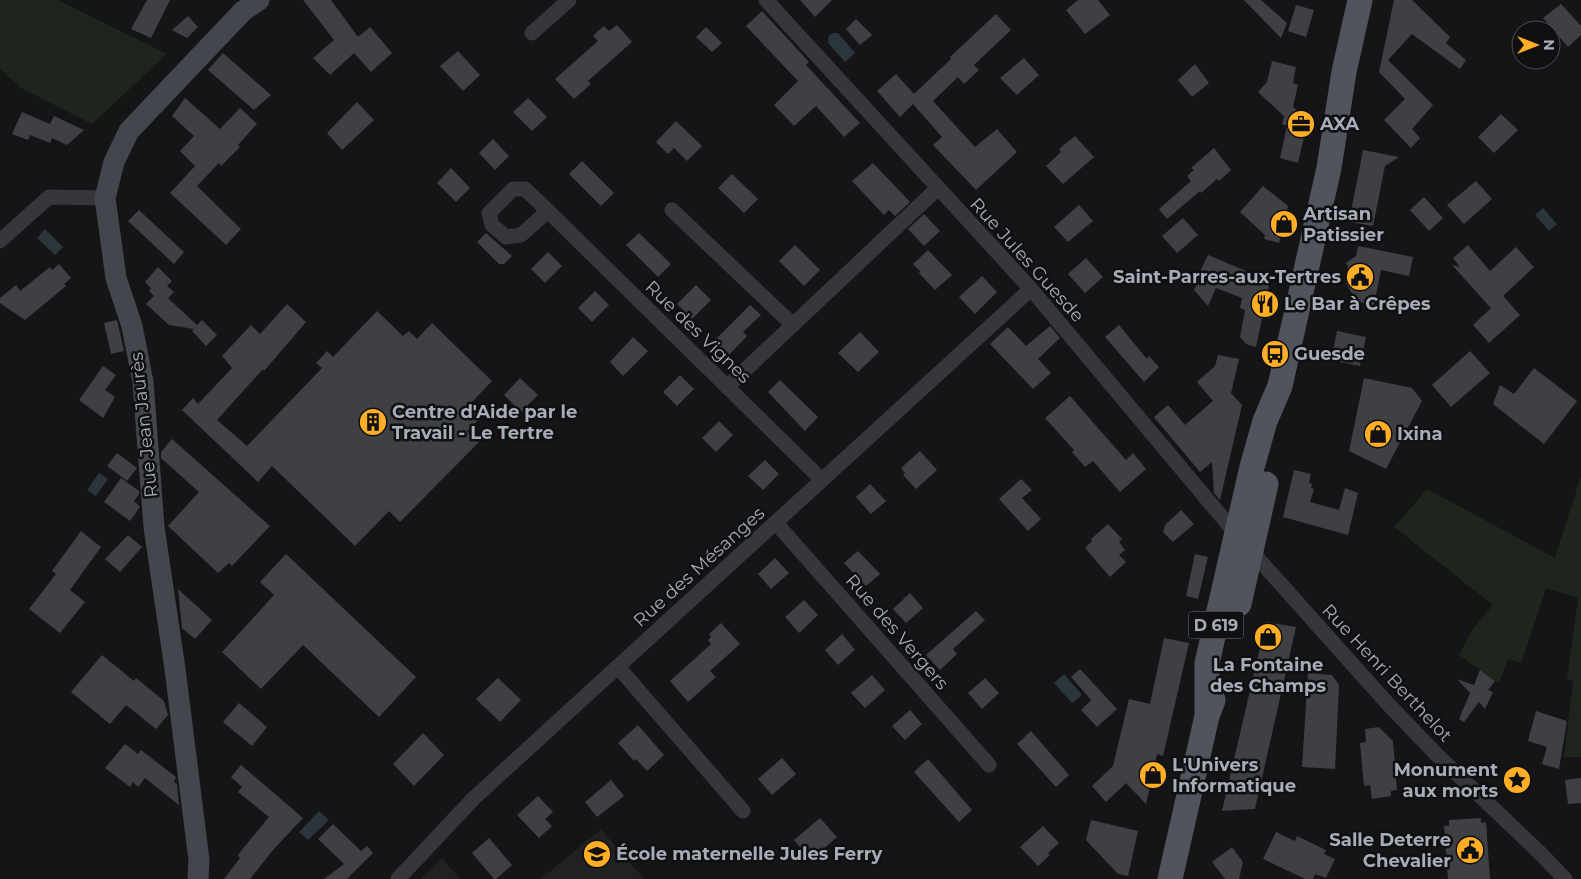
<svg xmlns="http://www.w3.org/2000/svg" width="1581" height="879" font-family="Montserrat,sans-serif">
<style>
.built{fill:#212124}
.green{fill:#1d251d}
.water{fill:#2a353c}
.building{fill:#3f4044}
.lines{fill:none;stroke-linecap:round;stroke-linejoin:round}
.street{stroke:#36373c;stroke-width:15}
.secondary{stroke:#43464d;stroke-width:21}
.primary{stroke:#51545c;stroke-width:25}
.labels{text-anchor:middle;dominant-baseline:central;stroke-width:5;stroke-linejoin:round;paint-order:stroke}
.shield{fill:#101012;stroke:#797d86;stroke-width:1}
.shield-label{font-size:16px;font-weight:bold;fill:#a6acb8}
.poi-label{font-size:18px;font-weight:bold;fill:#a6acb8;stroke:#101012;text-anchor:start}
.street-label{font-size:18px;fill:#a6acb8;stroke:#101012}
</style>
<rect width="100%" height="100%" fill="#151517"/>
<g class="built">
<path d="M601,829L644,879H541Z"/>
<path d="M442,858L460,879H422L421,878Z"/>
</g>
<g class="green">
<path d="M0,0H58L167,54L92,124L21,88L0,69Z"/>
<path d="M1581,476V757H1564L1573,681L1567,680L1578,598L1546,588L1521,663L1508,659L1499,683L1459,655L1472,630L1493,605L1394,527L1427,489L1555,558Z"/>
</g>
<g class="water">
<path d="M833,33H838L855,53L845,62L828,43L829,35Z"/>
<path d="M1543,208L1557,224L1549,231L1535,215Z"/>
<path d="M45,229L63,247L55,255L37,238Z"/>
<path d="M99,473L108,479L96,496L87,490Z"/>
<path d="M1064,674L1082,695L1072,703L1054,683Z"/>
<path d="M319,811L329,820L308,840L299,832Z"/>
</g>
<g class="building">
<path d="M147,0H170L151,38L131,29Z"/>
<path d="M303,0H331L358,37L370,27L392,53L371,72L354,53L330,75L313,58L334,40Z"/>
<path d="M800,0H832L815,17Z"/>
<path d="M1078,0H1098L1110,15L1085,34L1066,10Z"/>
<path d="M1244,0H1261L1287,23L1281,38Z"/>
<path d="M1394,0H1412L1450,37L1446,43L1466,60L1460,69L1412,34L1388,60L1433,105L1412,129L1420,138L1411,148L1384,120L1405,99L1379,72Z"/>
<path d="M1561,4L1581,26V35L1568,47L1543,18Z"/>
<path d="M1296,5L1314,10L1306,37L1288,31Z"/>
<path d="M762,11L809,62L806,65L860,123L844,137L816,106L794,126L774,105L798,81L746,26Z"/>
<path d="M996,14L1011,30L974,65L979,70L964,84L958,77L933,101L975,147L997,129L1017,152L976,190L933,145L942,137L913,104L900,117L877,91L896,74L914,94L951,59L950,57Z"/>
<path d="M188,16L198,27L187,38L172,30Z"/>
<path d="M856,19L872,35L860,45L846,29Z"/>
<path d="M617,25L632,42L588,81L591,84L574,99L555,79L598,41L593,36L598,31L604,26L609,31Z"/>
<path d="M706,27L722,43L712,52L696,37Z"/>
<path d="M458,51L480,75L463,91L440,66Z"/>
<path d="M223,53L271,95L254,110L208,70Z"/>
<path d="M1024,58L1039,75L1017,95L1000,78Z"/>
<path d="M1272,61L1296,67L1293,83L1298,85L1293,107L1308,120L1298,163L1280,158L1287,126L1282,124L1284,116L1258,92L1267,82Z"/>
<path d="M1195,64L1209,83L1192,97L1178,80Z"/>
<path d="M185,98L220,129L240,108L257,124L238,145L240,147L221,166L219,163L197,186L241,229L226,245L170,193L195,166L180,151L194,136L172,116Z"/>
<path d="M528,98L547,117L532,131L513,112Z"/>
<path d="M357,102L374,120L342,150L327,133Z"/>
<path d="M22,112L50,124L54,116L84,130L67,145L52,138L50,143L30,135L28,140L12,134Z"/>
<path d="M1501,114L1518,130L1494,153L1478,137Z"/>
<path d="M676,121L702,146L687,161L674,148L668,154L656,142Z"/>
<path d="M1075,136L1094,157L1063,184L1046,166L1061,152L1059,149Z"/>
<path d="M493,139L509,156L495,170L479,153Z"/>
<path d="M1214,148L1231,170L1219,181L1217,179L1201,193L1200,191L1167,219L1159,209L1191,181L1187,176L1194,170L1191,168Z"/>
<path d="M1363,150L1399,157L1385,166L1373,226L1349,222Z"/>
<path d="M582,161L614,193L601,206L569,174Z"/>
<path d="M873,163L910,202L895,216L889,210L884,215L852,181Z"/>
<path d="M451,168L470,188L456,202L437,183Z"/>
<path d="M732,174L758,199L744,213L718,188Z"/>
<path d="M1476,181L1492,199L1464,224L1447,205Z"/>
<path d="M1263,186L1288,206L1279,243L1264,239L1265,235L1240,212Z"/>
<path d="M1424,197L1443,218L1429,231L1410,210Z"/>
<path d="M1079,205L1093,221L1068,242L1054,227Z"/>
<path d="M139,210L184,252L174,264L128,221Z"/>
<path d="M924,214L940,231L924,246L908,229Z"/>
<path d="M1183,218L1198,235L1177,253L1162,236Z"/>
<path d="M486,233L512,256L504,264H499L477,242Z"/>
<path d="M639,233L671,264L658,277L626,245Z"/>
<path d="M795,245L820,270L804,286L779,261Z"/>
<path d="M1468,245L1490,271L1516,247L1534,267L1503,296L1520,315L1489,343L1473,325L1491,308L1452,265L1460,267L1453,258Z"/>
<path d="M1358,246L1413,257L1409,276L1381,270L1374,305L1357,302L1346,283L1348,267L1346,263L1356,256Z"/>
<path d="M928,250L952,275L935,290L919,273L920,271L913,264Z"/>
<path d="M548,252L562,266L545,283L531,269Z"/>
<path d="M1208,255L1270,281L1256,347L1246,344L1240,337L1245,310L1240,308L1242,298L1216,288L1208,306L1194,290L1198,282L1196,280Z"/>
<path d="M1086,258L1103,277L1085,293L1068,274Z"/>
<path d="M59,264L71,278L64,284L66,286L25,320L0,303V298L16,285L20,291L50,267L52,270Z"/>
<path d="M158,267L172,281L167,286L174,292L168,298L197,325L202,320L217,335L206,346L192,331L194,329L169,325L146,304L154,296L149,291L151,288L145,282Z"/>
<path d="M982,276L997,292L975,314L959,297Z"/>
<path d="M696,285L711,300L692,319L677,304Z"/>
<path d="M595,291L609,305L592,322L578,308Z"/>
<path d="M287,304L306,322L264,371L263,369L217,420L247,446L322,368L316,363L327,351L333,357L377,311L403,336L409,331L417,339L432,323L492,381L472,402L484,414L467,431L479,442L400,522L389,511L355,546L272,466L258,482L182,410L193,398L198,404L232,368L222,356L251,325L260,334Z"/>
<path d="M750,305L761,315L743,332L747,336L729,355L714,341Z"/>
<path d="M117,320L124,351L111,354L104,323Z"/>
<path d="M1119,325L1147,359L1149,356L1159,367L1144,382L1105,337Z"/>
<path d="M1050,326L1060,338L1038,359L1051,373L1033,389L990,344L1008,327L1026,346Z"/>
<path d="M1337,331L1366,337L1360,366L1331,360Z"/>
<path d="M860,332L879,352L858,372L838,353Z"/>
<path d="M633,337L648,351L623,376L610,362Z"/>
<path d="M1470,351L1490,373L1451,407L1432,385Z"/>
<path d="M1218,355L1239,359L1231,393L1242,405L1220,500L1214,493L1212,462L1200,472L1154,417L1168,405L1185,425L1213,401L1197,382L1215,366Z"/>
<path d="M103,366L116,375L105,390L115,397L103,418L79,400Z"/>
<path d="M1534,368L1577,401L1544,444L1493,404L1500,385L1514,394Z"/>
<path d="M680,375L694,389L677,406L663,392Z"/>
<path d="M520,378L538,395L521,412L504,395Z"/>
<path d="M1364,378L1412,388L1422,401L1386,469L1349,451Z"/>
<path d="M780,380L818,417L805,431L768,392Z"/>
<path d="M1070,396L1126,460L1133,453L1146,469L1120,492L1093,461L1085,467L1072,452L1074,450L1045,418Z"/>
<path d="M719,421L733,435L716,452L702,438Z"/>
<path d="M172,439L270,526L232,566L229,563L218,573L168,526L199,492L161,458V452Z"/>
<path d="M920,451L937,470L916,489L903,475L905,473L901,468Z"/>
<path d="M117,453L137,468L127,481L107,466Z"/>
<path d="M765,460L779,474L763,490L748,476Z"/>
<path d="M1294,470L1311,474L1309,483L1312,484L1311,488L1314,489L1310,502L1339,510L1345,488L1358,493L1348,535L1283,517Z"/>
<path d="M121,478L139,491V494L134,501L140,507L130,521L104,502Z"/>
<path d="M1021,479L1032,490L1022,498L1041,519L1028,531L999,499Z"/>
<path d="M870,484L886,501L871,514L856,497Z"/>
<path d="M1181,510L1194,524L1173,542L1163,532L1165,525Z"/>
<path d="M1108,524L1122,539L1119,542L1125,550L1119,555L1126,562L1110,577L1085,548L1092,541L1091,539Z"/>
<path d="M81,531L101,547L70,590L85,602L60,633L29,609L56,574L52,571Z"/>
<path d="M128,535L142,547L120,572L105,559Z"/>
<path d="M858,551L880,574L866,586L844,563Z"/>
<path d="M286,554L416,677L379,717L303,645L261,689L222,652L274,595L260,582Z"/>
<path d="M1195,554L1208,557L1198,599L1186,596Z"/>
<path d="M775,558L789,573L771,589L758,574Z"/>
<path d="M178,589L212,620L195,639L182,628Z"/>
<path d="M910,593L923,608L906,623L893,609Z"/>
<path d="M804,600L818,615L799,633L785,617Z"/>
<path d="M976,611L985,620L953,649L957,654L940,670L926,655Z"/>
<path d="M1266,622L1296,627L1255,809L1222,811Z"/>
<path d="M721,623L740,644L710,671L716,677L688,702L670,681L711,644L708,640L711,637L709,634Z"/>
<path d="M842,634L855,650L838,665L825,650Z"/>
<path d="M1164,638L1189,643L1163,756L1157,754L1146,804L1126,783L1106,802L1092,786L1113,766L1129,699L1150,704Z"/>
<path d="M102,655L134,681L136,678L164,701L168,715L156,729L126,705L110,724L71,692Z"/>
<path d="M1080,669L1117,709L1097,727L1081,710L1091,700L1071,677Z"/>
<path d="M1480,670L1495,681L1488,690L1493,692L1485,709L1479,702L1464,722L1459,719L1470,693L1457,679L1474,685Z"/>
<path d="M1308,673L1332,675L1339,685L1335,769L1302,767Z"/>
<path d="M872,675L885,690L865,708L851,693Z"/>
<path d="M498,678L521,700L500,722L476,699Z"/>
<path d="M985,678L999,693L982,709L968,693Z"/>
<path d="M239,703L267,727L252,746L223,722Z"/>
<path d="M910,710L922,724L905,740L892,726Z"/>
<path d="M1536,711L1567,721L1559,769L1542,764L1547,747L1528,741Z"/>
<path d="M638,725L664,755L647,771L636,759L634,761L618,743Z"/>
<path d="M1379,727L1393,741L1397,790L1391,791V796L1372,799L1370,785L1364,786L1360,743L1366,742L1365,729Z"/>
<path d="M1031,731L1069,775L1056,787L1017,744Z"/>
<path d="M423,733L444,755L414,786L393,764Z"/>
<path d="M125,744L138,754L141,750L176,777L174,782L177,784L179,805L145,778L138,787L133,782L130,787L105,768Z"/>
<path d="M782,758L796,774L772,795L758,779Z"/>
<path d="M928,759L972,810L959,822L914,772Z"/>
<path d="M241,765L303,818L273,850L250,879H224L240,858L238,856L240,852L269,817L238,792L242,787L231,777Z"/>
<path d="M1581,778V803L1568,804L1565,780Z"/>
<path d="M611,780L624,796L597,817L585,802Z"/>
<path d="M538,796L553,812L545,819L552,826L539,838L517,815Z"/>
<path d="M820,818L837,837L811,860L794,840Z"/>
<path d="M1481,818V823L1486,822L1490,879H1448L1444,826H1449V820Z"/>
<path d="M1091,820L1138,831L1128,876L1118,874L1086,840Z"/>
<path d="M333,824L361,851L367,846L373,853L347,879H324L344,864L318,839Z"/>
<path d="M1043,826L1059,843L1048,853L1050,855L1038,866L1020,847Z"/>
<path d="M1276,832L1295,841L1297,836L1326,850L1324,854L1335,859L1326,878L1315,874L1313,879H1305L1263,859Z"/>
<path d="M489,838L512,865L496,879H494L472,853Z"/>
<path d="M1232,847L1243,862L1239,879H1225L1212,862Z"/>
</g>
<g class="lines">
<g class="street">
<path d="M766,0L1031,289L1237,535L1388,704L1437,755L1540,853L1565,879"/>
<path d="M532,33L569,0"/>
<path d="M672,210L793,325"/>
<path d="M548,211L521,235L506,237L492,225L489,213L513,189H525L548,211L822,480"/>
<path d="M0,241L49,197L105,198"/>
<path d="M727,387L938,188"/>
<path d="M776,523L989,765"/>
<path d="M618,667L743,811"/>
<path d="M398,879L473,799L1031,289"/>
</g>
<path class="secondary" d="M198,879L199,860L175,669L154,527L143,382L132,326L116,278L105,198L114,162L129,131L243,11L259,0"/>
<g class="primary">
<path d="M1239,604L1266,484"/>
<path d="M1207,716V663L1252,467L1265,421L1280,386L1329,168L1344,72L1360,0"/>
<path d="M1170,879L1207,716L1213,700"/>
</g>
</g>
<defs>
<symbol id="office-disc" viewBox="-11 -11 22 22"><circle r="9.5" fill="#ffae25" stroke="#101012"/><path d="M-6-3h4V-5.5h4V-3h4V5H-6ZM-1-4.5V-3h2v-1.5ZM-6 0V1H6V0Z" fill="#111"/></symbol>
<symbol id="shop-disc" viewBox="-11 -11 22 22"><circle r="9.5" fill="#ffae25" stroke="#101012"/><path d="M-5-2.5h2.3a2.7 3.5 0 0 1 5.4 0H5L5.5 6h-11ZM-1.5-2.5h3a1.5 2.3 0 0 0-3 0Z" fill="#111"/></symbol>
<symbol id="civic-disc" viewBox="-11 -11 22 22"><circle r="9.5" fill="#ffae25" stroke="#101012"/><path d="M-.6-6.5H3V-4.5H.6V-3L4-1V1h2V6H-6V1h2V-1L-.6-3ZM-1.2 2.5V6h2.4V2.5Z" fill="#111"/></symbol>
<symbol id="restaurant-disc" viewBox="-11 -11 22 22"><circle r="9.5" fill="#ffae25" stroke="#101012"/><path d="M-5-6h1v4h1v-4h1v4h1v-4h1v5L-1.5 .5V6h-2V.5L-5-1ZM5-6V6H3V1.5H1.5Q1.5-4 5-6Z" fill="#111"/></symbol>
<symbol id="bus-disc" viewBox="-11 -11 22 22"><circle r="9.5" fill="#ffae25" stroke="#101012"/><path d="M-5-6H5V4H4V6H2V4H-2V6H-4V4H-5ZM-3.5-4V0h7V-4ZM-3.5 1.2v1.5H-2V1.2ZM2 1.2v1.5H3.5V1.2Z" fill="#111"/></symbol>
<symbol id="building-disc" viewBox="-11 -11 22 22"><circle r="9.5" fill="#ffae25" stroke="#101012"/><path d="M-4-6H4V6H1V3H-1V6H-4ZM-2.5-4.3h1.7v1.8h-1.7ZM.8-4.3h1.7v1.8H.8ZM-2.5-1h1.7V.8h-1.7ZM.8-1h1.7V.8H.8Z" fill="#111"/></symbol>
<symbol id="sight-disc" viewBox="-11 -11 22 22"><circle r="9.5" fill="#ffae25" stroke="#101012"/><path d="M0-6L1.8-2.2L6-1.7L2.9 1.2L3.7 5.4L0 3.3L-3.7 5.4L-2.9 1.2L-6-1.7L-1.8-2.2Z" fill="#111"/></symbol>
<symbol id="school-disc" viewBox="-11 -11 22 22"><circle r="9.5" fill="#ffae25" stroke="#101012"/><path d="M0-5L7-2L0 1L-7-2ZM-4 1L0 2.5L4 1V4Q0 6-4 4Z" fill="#111"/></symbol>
</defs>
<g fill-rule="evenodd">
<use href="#office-disc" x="1285" y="108" width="32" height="32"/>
<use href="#shop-disc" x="1268" y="208" width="32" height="32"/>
<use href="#civic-disc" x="1344" y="261" width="32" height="32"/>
<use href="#restaurant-disc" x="1249" y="288" width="32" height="32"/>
<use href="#bus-disc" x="1259" y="338" width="32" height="32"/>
<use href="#building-disc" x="357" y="406" width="32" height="32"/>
<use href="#shop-disc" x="1362" y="418" width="32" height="32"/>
<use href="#shop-disc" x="1252" y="621" width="32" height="32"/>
<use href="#shop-disc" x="1137" y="759" width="32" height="32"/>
<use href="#sight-disc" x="1501" y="764" width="32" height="32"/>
<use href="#civic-disc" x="1454" y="834" width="32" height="32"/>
<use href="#school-disc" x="581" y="838" width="32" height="32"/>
</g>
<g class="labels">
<rect class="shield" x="1188.5" y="611.5" width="55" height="27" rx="4"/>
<g class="shield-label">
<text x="1216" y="625">D 619</text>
</g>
<g class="poi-label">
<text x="1320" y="124">AXA</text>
<text x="1303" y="214">Artisan<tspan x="1303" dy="21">Patissier</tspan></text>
<text x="1341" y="277" text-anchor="end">Saint-Parres-aux-Tertres</text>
<text x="1284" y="304">Le Bar à Crêpes</text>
<text x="1294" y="354">Guesde</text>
<text x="392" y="412">Centre d'Aide par le<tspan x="392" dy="21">Travail - Le Tertre</tspan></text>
<text x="1397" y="434">Ixina</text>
<text x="1268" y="665" text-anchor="middle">La Fontaine<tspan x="1268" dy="21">des Champs</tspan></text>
<text x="1172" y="765">L'Univers<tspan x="1172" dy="21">Informatique</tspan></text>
<text x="1498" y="770" text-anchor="end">Monument<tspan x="1498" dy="21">aux morts</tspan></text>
<text x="1451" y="840" text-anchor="end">Salle Deterre<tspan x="1451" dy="21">Chevalier</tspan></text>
<text x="616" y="854">École maternelle Jules Ferry</text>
</g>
<g class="street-label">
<text transform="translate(1027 260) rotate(48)">Rue Jules Guesde</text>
<text transform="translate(698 332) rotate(44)">Rue des Vignes</text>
<text transform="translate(144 425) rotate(-96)">Rue Jean Jaurès</text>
<text transform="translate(699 567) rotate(-42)">Rue des Mésanges</text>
<text transform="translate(897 632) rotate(49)">Rue des Vergers</text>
<text transform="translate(1387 673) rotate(47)">Rue Henri Berthelot</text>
</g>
</g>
<g transform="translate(1536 45) rotate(90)"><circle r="24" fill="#101012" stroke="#4c4e54"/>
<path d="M0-4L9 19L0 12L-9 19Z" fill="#ffae25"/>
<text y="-8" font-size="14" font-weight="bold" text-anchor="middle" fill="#a6acb8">N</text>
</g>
</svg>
